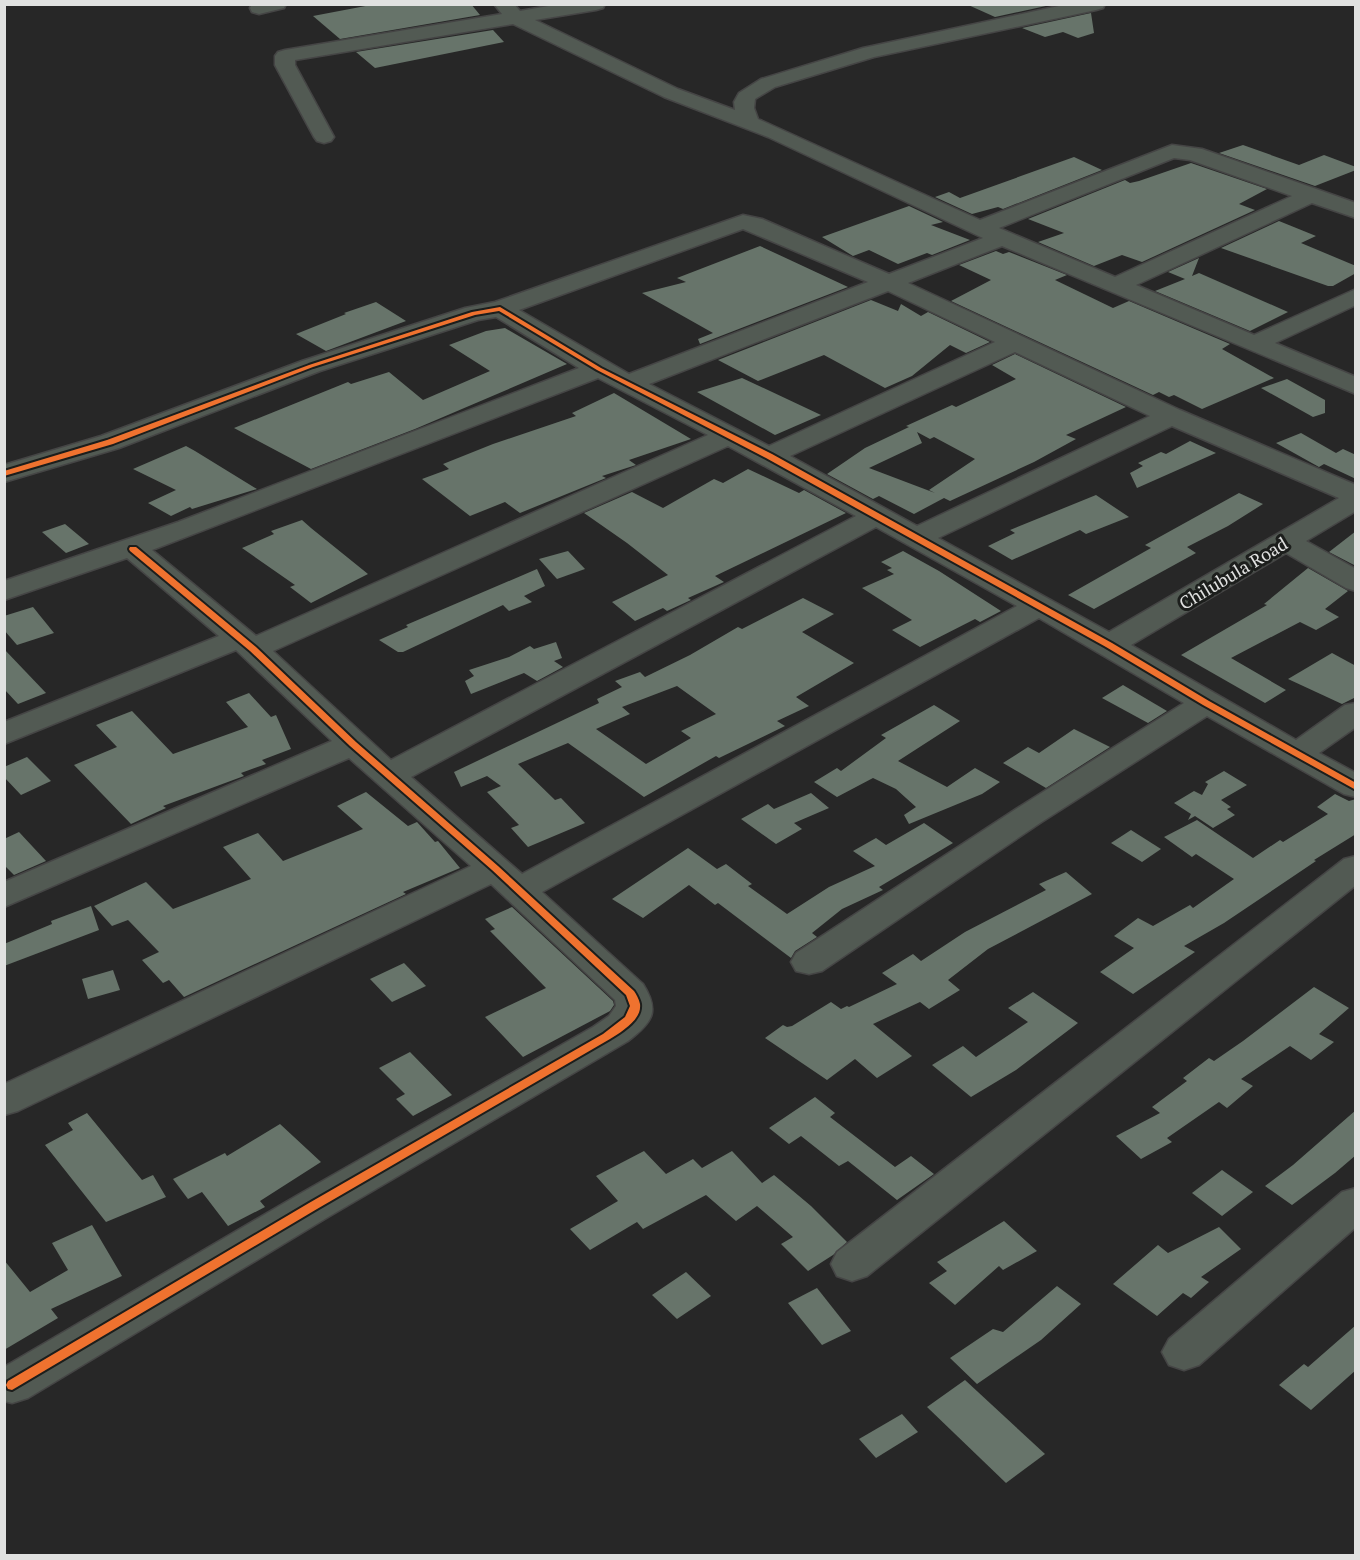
<svg xmlns="http://www.w3.org/2000/svg" width="1360" height="1560" font-family="'PT Serif',serif">
<style>
.building{fill:#67746a;fill-rule:evenodd}
.lines{fill:none;stroke-linecap:round;stroke-linejoin:round}
.minor-casing{stroke:#454545;stroke-width:3}
.minor{fill:#525a53;fill-rule:evenodd}
.cycleway-casing{stroke:#1c1e1c;stroke-width:4}
.cycleway{fill:#ef722f;fill-rule:evenodd}
.labels{text-anchor:middle;dominant-baseline:central;stroke-width:6;stroke-linejoin:round;paint-order:stroke}
.street-label{font-size:18px;fill:#e0e1e0;stroke:#1c1e1c}
</style>
<rect width="100%" height="100%" fill="#272727"/>
<g class="building">
<path d="M376,4H471L480,15L340,39L313,16Z"/>
<path d="M966,4H1055L995,17Z"/>
<path d="M1091,13L1094,33L1078,38L1063,32L1045,37L1022,28Z"/>
<path d="M493,30L504,42L375,68L356,52Z"/>
<path d="M1243,145L1299,165L1324,155L1356,167V170L1315,186L1219,153Z"/>
<path d="M1074,157L1102,170L1003,209L998,207L972,214L935,197L949,192L960,198Z"/>
<path d="M1191,163L1267,189L1239,204L1255,210L1142,262L1122,255L1094,266L1038,242L1064,233L1028,219L1125,180L1130,183L1139,181Z"/>
<path d="M909,206L943,222L931,225L970,240L932,255L927,253L898,264L869,250L853,256L822,237Z"/>
<path d="M1279,221L1316,236L1301,243L1356,266V273L1333,286H1328L1221,248Z"/>
<path d="M760,246L848,287L700,344L698,339L713,333L642,293L686,282L677,278Z"/>
<path d="M996,251L1003,254L1009,252L1067,275L1055,280L1113,308L1129,301L1230,344L1222,349L1274,378L1202,409L1174,395L1169,397L1159,392L1153,395L951,301L991,280L959,265Z"/>
<path d="M1199,258L1192,276L1199,273L1288,312L1250,331L1155,291L1185,279L1168,272Z"/>
<path d="M871,300L898,311L901,304L921,316L928,312L990,342L966,353L950,345L912,376L885,388L824,355L758,381L718,360Z"/>
<path d="M376,302L406,321L326,351L296,334L346,314L344,313Z"/>
<path d="M505,328L567,364L415,429L311,469L234,428L348,382L351,384L389,372L423,400L490,371L449,345L486,331Z"/>
<path d="M1015,354L1126,407L1066,435L1076,439L1034,462L950,501L944,498L914,514L879,496L873,499L827,474L865,448L909,427L906,426L952,405L956,407L1016,379L992,365ZM917,432L930,439L934,437L975,459L929,490L935,493L869,468L922,443Z"/>
<path d="M742,378L821,415L775,435L697,392Z"/>
<path d="M1287,379L1325,400V413L1313,417L1261,388Z"/>
<path d="M614,393L691,439L629,460L636,465L602,476L606,478L520,513L505,502L470,516L422,479L449,469L443,464L493,444L576,416L572,413Z"/>
<path d="M1301,433L1336,453L1343,449L1356,455V479L1324,464L1319,467L1276,443Z"/>
<path d="M1190,441L1216,453L1137,488L1130,473L1143,466L1138,463L1161,452L1166,454Z"/>
<path d="M186,446L195,451L257,489L192,509L190,507L171,516L148,503L176,490L133,469Z"/>
<path d="M748,469L799,493L804,490L846,513L715,576L724,582L688,598L691,600L667,611L663,608L635,621L612,602L668,575L627,543L584,513L632,492L663,508L714,479L723,483Z"/>
<path d="M1239,493L1263,504L1228,526L1187,547L1196,553L1094,609L1068,595L1151,548L1145,545Z"/>
<path d="M1096,495L1129,517L1086,534L1080,530L1012,560L988,546L1015,533L1010,530Z"/>
<path d="M302,520L311,528L368,574L311,603L290,587L295,585L242,548L274,534L271,531Z"/>
<path d="M65,524L89,544L66,553L42,532Z"/>
<path d="M1356,531V566L1329,552Z"/>
<path d="M568,551L585,569L557,579L539,559Z"/>
<path d="M903,551L939,571L1001,611L980,622L975,619L920,647L892,630L912,620L862,588L894,574L887,570L892,568L881,562Z"/>
<path d="M1308,568L1348,591L1325,609L1339,617L1316,630L1300,622L1231,658L1286,690L1265,703L1181,655L1267,605L1264,604Z"/>
<path d="M537,569L545,586L524,596L532,602L509,611L503,605L403,652H398L379,640L408,627L406,625Z"/>
<path d="M803,598L834,614L802,632L854,663L796,697L809,706L777,721L785,726L719,758L716,756L644,797L568,743L518,764L555,800L561,798L585,823L528,847L511,828L519,825L487,792L501,786L487,776L461,787L454,772L599,703L597,699L622,687L615,681L640,672L645,677L690,655L738,627L742,629ZM677,686L716,714L681,731L691,738L646,764L596,729L630,714L622,707Z"/>
<path d="M33,607L54,633L17,645L4,630V616Z"/>
<path d="M556,642L562,658L554,661L563,667L537,681L524,673L471,694L465,681L474,676L469,670L509,657L530,646L534,649Z"/>
<path d="M4,649L46,693L18,704L4,689Z"/>
<path d="M1332,653L1356,666V697L1342,704L1288,679Z"/>
<path d="M1123,685L1167,711L1148,723L1102,698Z"/>
<path d="M249,693L271,717L276,715L291,749L262,760L266,764L241,773L244,776L163,806L166,808L131,824L74,765L117,747L96,725L132,711L173,754L248,727L226,702Z"/>
<path d="M934,705L960,721L898,761L947,787L975,768L1000,782L982,794L909,824L904,815L916,807L896,789L873,778L837,797L814,782L837,768L841,771L886,738L881,735Z"/>
<path d="M1074,729L1110,747L1046,788L1003,763L1028,747L1039,753Z"/>
<path d="M27,757L51,781L21,795L4,777V767Z"/>
<path d="M1224,771L1247,785L1221,800L1231,807L1227,809L1235,815L1213,828L1195,816L1188,820L1191,814L1174,803L1194,791L1202,795L1208,784L1205,782Z"/>
<path d="M366,792L408,826L417,822L435,842L438,841L460,868L403,892L406,894L184,997L169,980L163,983L142,960L159,952L128,920L112,926L94,906L146,882L173,909L251,879L223,847L258,833L283,861L363,829L337,806Z"/>
<path d="M811,793L829,808L794,823L802,829L776,844L741,819L768,804L774,809Z"/>
<path d="M1335,794L1349,801L1356,799V834L1314,860L1316,861L1224,923L1184,946L1195,952L1133,994L1100,972L1134,948L1114,936L1138,918L1153,926L1190,905L1193,908L1234,879L1196,854L1192,857L1164,837L1197,820L1253,858L1280,840L1283,842L1328,814L1317,807Z"/>
<path d="M924,823L953,843L879,887L883,890L842,909L812,933L817,937L795,951L791,958L718,903L715,905L689,885L643,918L612,899L688,848L717,869L726,864L752,884L748,886L787,914L829,887L875,866L853,851L876,838L886,845Z"/>
<path d="M1131,830L1161,849L1142,862L1111,843Z"/>
<path d="M19,832L46,861L14,875L4,865V839Z"/>
<path d="M1066,872L1092,894L988,949L948,980L960,990L929,1009L920,1002L873,1024L912,1056L877,1078L855,1059L827,1080L765,1038L783,1025L787,1027L792,1026L831,1002L841,1009L847,1006L849,1007L897,984L882,973L913,954L921,961L965,932L1046,890L1039,884Z"/>
<path d="M91,906L99,930L4,966V944L52,924L51,921Z"/>
<path d="M512,907L613,1001L614,1005L610,1011L523,1057L485,1017L546,988L490,931L495,929L485,919Z"/>
<path d="M404,963L426,986L392,1002L370,979Z"/>
<path d="M113,970L120,990L88,999L82,979Z"/>
<path d="M1314,987L1349,1008L1319,1034L1334,1042L1311,1060L1290,1046L1241,1079L1253,1086L1227,1108L1219,1102L1167,1138L1172,1142L1141,1159L1116,1136L1160,1113L1152,1107L1187,1081L1183,1078L1209,1058L1214,1061L1243,1041Z"/>
<path d="M1033,992L1078,1023L1016,1070L971,1097L932,1065L963,1046L976,1057L1028,1022L1008,1008Z"/>
<path d="M410,1052L452,1095L413,1116L396,1099L405,1094L379,1068Z"/>
<path d="M815,1097L835,1113L830,1117L895,1167L911,1156L934,1174L897,1200L848,1161L839,1166L801,1136L789,1144L769,1128Z"/>
<path d="M1356,1110V1155L1335,1173L1292,1205L1265,1186L1293,1165Z"/>
<path d="M87,1113L142,1180L153,1175L166,1197L106,1222L45,1145L73,1130L68,1123Z"/>
<path d="M280,1124L321,1162L260,1201L265,1207L228,1226L202,1192L188,1199L173,1179L225,1153L227,1156Z"/>
<path d="M644,1151L666,1174L693,1159L702,1168L732,1151L762,1183L774,1175L811,1206L847,1242L833,1255L808,1271L781,1244L793,1237L757,1206L736,1221L706,1195L643,1229L637,1222L590,1250L570,1229L618,1201L596,1176Z"/>
<path d="M1222,1170L1253,1192L1222,1216L1192,1193Z"/>
<path d="M1004,1221L1037,1251L1003,1270L999,1266L955,1305L929,1283L947,1271L937,1262Z"/>
<path d="M92,1225L122,1276L51,1309L58,1318L4,1350V1260L30,1292L68,1270L52,1243Z"/>
<path d="M1219,1227L1241,1249L1201,1277L1209,1282L1191,1298L1183,1293L1157,1316L1113,1284L1158,1245L1168,1253Z"/>
<path d="M686,1272L711,1296L677,1319L652,1295Z"/>
<path d="M1057,1286L1081,1304L1041,1340L977,1384L950,1358L993,1329L1003,1332Z"/>
<path d="M817,1288L851,1331L822,1345L788,1303Z"/>
<path d="M1356,1325V1370L1311,1410L1279,1385L1304,1364L1308,1367Z"/>
<path d="M965,1380L1045,1454L1006,1483L927,1407Z"/>
<path d="M902,1414L918,1432L876,1458L859,1439Z"/>
</g>
<g class="lines">
<defs>
<g id="minor">
<path d="M252,4H286L284,8L259,14L252,12L250,8Z"/>
<path d="M494,4H514L520,11L560,4H605L603,8L596,10L535,20L678,89L735,110L734,102L739,93L761,79L863,48L1068,4H1105L1103,8L1096,10L874,57L775,87L755,99L754,108L758,119L980,220L1172,145L1202,149L1356,203V218L1312,203L1136,285L1254,335L1356,289V305L1275,343L1356,377V394L1002,246L908,283L1180,410L1356,485V511L1306,541L1356,569V591L1346,588L1286,553L1131,645L1296,740L1345,705L1356,703V727L1319,753L1356,773V797L1344,794L1207,716L1040,823L822,971L809,974L796,971L791,962L796,953L1016,809L1184,703L1039,618L542,892L643,984C660,1011 653,1022 628,1041L328,1217L28,1398L12,1403L4,1401V1367L298,1195L593,1027L609,1016L616,1006L615,1000L491,884L18,1111L4,1115V1084L471,866L349,758L4,907V882L332,741L236,650L4,744V722L219,636L127,558L4,600V581L178,522L579,368L496,317L478,320L320,371L119,448L4,482V465L101,436L302,361L465,308L495,302L743,215L762,219L889,274L983,238L768,137L664,97L513,24L295,60V65L334,137L331,141L324,143L317,141L314,137L275,65V56L278,52L285,50L502,14ZM1174,158L1190,160L1292,196L1115,277L999,228ZM743,229L868,282L629,374L519,310ZM888,291L995,342L769,446L649,384ZM1015,352L1150,416L917,526L790,456ZM598,378L708,435L256,636L152,550ZM1172,426L1339,498L1109,632L938,538ZM728,446L856,516L391,760L273,651ZM876,527L1017,606L522,874L411,777Z"/>
<path d="M1356,856V885L867,1276L852,1281L837,1276L831,1264L837,1252L1344,859Z"/>
<path d="M1356,1188V1227L1199,1365L1184,1370L1169,1365L1162,1352L1169,1339L1342,1192Z"/>
</g>
</defs>
<use href="#minor" class="minor-casing"/>
<use href="#minor" class="minor"/>
<defs>
<g id="cycleway">
<path d="M500,307L601,368L772,454L1112,643L1209,701L1356,783V790L1203,705L1106,647L766,458L597,370L499,311L475,315L313,367L113,444L4,476V471L107,440L309,365L472,312Z"/>
<path d="M130,547H136L256,647L356,742L498,866L634,991C636,994 639,999 640,1004C642,1020 621,1032 610,1039L317,1209L12,1390L8,1389L6,1385L8,1381L309,1203L603,1034L625,1017L630,1006L626,995L492,870L350,746L250,651L130,551L129,549Z"/>
</g>
</defs>
<use href="#cycleway" class="cycleway-casing"/>
<use href="#cycleway" class="cycleway"/>
</g>
<g class="labels">
<g class="street-label">
<text transform="translate(1233 573) rotate(-31)">Chilubula Road</text>
</g>
</g>
<rect width="1360" height="1560" fill="none" stroke="#e0e1e0" stroke-width="12"/>
</svg>
